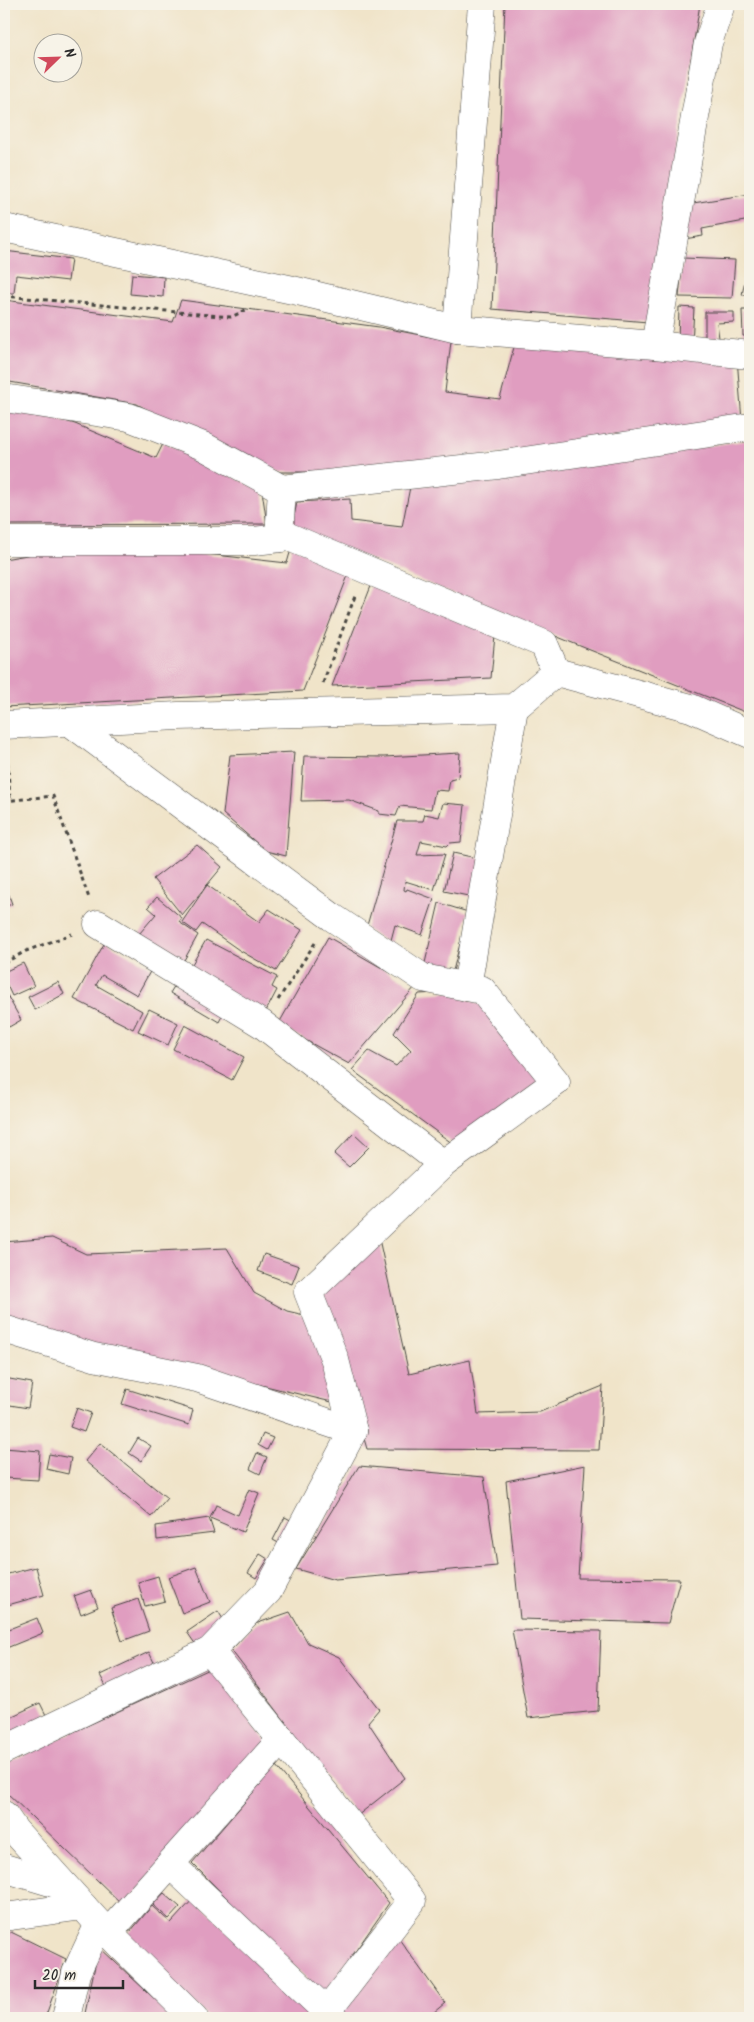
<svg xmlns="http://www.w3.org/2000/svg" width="754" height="2022" font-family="Kalam,sans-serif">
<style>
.building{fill:#e09dc0}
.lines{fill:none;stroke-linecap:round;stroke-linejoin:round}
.minor-casing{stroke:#494743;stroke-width:29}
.path{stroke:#494743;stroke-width:3;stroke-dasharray:4 4;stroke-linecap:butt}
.minor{stroke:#fff;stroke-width:28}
</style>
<rect width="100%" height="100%" fill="#f7f3e8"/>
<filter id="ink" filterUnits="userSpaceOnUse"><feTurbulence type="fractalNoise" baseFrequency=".02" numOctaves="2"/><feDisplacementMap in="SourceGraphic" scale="10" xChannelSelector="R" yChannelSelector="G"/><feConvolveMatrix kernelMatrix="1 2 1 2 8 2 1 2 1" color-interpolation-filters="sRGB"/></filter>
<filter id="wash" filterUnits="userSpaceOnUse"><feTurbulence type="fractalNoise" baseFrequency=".0096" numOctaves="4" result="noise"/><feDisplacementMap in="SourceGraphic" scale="20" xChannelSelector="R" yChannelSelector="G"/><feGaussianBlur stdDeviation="1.12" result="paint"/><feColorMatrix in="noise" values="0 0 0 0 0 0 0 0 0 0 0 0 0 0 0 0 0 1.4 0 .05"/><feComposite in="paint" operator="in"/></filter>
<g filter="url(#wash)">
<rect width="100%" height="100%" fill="#f0e4c9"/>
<g id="blocks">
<g class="building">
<path d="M505,4H700L648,322L492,309Z"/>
<path d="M750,194V220L702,229L703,236L684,239L687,204Z"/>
<path d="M4,251L71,259L68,281L16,275L14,293H4Z"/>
<path d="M683,258L735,260L732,298L679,297Z"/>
<path d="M747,270L750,271V296L742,295Z"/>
<path d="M132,274L164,277L163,297L130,294Z"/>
<path d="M4,300L173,322L181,300L379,327L451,341L445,392L500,399L517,336L737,358L742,421L354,472H280L179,427L137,404L4,381Z"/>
<path d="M679,307L694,308L692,344L678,343Z"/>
<path d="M742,310H750V336H743Z"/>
<path d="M705,312H734V322L717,323L719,338H705Z"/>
<path d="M4,403L75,424L156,458L164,442L262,491L267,524L4,525Z"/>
<path d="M750,440V714L570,642L292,527L297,502L350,499L351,521L402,527L410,487Z"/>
<path d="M125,545L287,563L292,546L349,573L303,691L4,707V559L33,554Z"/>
<path d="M373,581L495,635L491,678L332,686Z"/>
<path d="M294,752L286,856L266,851L223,814L230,755Z"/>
<path d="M460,753L458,778L450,780L448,791L435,790L431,809L400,806L396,816L379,814V811L349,800L301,801L304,756L384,757Z"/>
<path d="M443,803L465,805L461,842L450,843L447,846L421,841L417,855L445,854L434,890L405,881L404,890L406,891L407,889L434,899L422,935L395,925L390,944L366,929L397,821H423L425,814L439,817Z"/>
<path d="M197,845L222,867L182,915L153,879Z"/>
<path d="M453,853L481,859L473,897L444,891Z"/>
<path d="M4,881L12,904L4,907Z"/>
<path d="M207,885L259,922L269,909L302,930L276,971L239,950L202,924L196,932L182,922Z"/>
<path d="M157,897L182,918L179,922L198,935L183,962L134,940L156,914L148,907Z"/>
<path d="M439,903L468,912L452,975L425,963Z"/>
<path d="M328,937L415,987L349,1064L278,1025Z"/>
<path d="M206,940L277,977L272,987L277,990L264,1015L188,971Z"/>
<path d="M105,942L152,968L137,995L102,975L96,985L142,1011L133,1029L74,999Z"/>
<path d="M23,963L34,986L12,996L4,979V972Z"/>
<path d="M178,980L226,1008L219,1022L170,993Z"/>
<path d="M58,982L64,994L35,1010L28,997Z"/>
<path d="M452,992L491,1009L540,1081L460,1149L352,1070L369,1051L396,1066L411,1050L394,1033L419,994Z"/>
<path d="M7,995L21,1020L9,1027L4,1019V996Z"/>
<path d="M149,1009L178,1023L168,1045L138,1031Z"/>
<path d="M185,1025L244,1057L232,1080L173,1049Z"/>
<path d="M354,1133L369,1147L349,1167L334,1154Z"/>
<path d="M52,1238L86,1254L227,1248L254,1293L287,1311L313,1317L336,1403L4,1323V1242Z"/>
<path d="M379,1239L409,1374L470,1360L478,1414L540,1412L603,1386L599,1450L367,1449L323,1295Z"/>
<path d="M264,1254L299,1266L292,1284L258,1271Z"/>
<path d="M4,1378L32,1383L28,1408L4,1404Z"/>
<path d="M127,1389L193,1410L189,1425L122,1404Z"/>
<path d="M77,1408L91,1413L84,1432L70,1427Z"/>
<path d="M263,1434L273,1438L267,1450L258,1445Z"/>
<path d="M138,1438L151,1446L141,1461L129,1453Z"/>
<path d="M100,1443L167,1498L151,1517L85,1461Z"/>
<path d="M4,1448L40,1451L38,1480L4,1478Z"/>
<path d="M257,1453L267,1457L260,1474L250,1469Z"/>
<path d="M49,1454L71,1458L68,1474L46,1469Z"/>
<path d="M585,1465L578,1578L680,1579L668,1623L520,1619L506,1481Z"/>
<path d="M359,1466L484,1477L497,1566L335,1580L296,1569Z"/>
<path d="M249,1489L259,1493L243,1532L210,1518L216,1505L238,1515Z"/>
<path d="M285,1517L296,1523L284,1546L273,1540Z"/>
<path d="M209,1518L214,1533L157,1540L156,1526Z"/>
<path d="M260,1554L268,1559L256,1578L248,1573Z"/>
<path d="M36,1567L44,1595L4,1606V1575Z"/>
<path d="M196,1567L210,1602L182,1613L168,1577Z"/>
<path d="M158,1576L165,1601L145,1606L138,1582Z"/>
<path d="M91,1590L98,1607L81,1614L74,1596Z"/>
<path d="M138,1599L149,1631L122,1641L111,1608Z"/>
<path d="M218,1611L226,1624L196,1645L187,1632Z"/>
<path d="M290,1612L308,1643L339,1657L379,1709L368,1722L405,1778L357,1816L231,1650L255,1624Z"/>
<path d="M37,1618L43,1633L4,1649V1631Z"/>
<path d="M512,1630L601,1631L598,1711L528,1718Z"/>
<path d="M149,1652L159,1673L111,1696L100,1675Z"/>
<path d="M212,1668L267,1743L124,1906L4,1790V1764Z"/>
<path d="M40,1703L48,1719L4,1740V1720Z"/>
<path d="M276,1766L389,1903L324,1996L192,1863Z"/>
<path d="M164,1893L180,1907L169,1919L153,1905Z"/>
<path d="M194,1898L316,2018H210L124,1939L152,1906L171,1923Z"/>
<path d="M11,1932L66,1959L45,2018H4V1937Z"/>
<path d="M399,1939L445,2003L427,2018H337Z"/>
<path d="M99,1947L175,2018H84Z"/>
</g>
</g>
</g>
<g filter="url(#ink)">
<use href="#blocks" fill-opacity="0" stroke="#494743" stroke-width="1"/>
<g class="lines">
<defs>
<g id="minor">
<path d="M4,228L293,290L457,329L655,345L750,355"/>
<path d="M457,329L482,4"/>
<path d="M655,345L708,43L721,4"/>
<path d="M4,398L129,417L203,446L282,489L498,465L750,427"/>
<path d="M279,538L282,489"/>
<path d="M4,541H254L289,537L544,644L556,672"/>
<path d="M556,672L691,708L750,734"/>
<path d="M4,725L178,716L514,708L556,672"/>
<path d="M98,924L262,1024L443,1164"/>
<path d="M467,987L514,708"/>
<path d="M4,1329L94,1357L197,1378L353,1431"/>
<path d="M210,1651L412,1901L322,2018"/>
<path d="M4,1750L210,1651L268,1591L353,1431L335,1360L308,1292L443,1164L556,1082L482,990L423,978L332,917L70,722"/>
<path d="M4,1815L15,1831L99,1924"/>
<path d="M170,1864L326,2011"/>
<path d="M4,1868L64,1886"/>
<path d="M4,1917L83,1906"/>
<path d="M108,1933L281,1740"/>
<path d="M66,2018L76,1973L99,1924L194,2018"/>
</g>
</defs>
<use href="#minor" class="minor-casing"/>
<g class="path">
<path d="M4,296L231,317L246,310"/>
<path d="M323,683L355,596"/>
<path d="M7,754L10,800"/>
<path d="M4,801L53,796L89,898"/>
<path d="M4,963L26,951L72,934"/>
<path d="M278,1000L317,940"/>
</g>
<use href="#minor" class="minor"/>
</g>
</g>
<rect width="754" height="2022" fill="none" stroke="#f7f3e8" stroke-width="20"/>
<g transform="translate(58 58) rotate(67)"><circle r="24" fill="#f7f3e8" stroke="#a5a39c"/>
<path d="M0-4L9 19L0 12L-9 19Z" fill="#d1495b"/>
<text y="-8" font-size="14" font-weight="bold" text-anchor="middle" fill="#2b2b2b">N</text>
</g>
<path d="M35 1980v8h88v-8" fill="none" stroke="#2b2b2b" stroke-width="2.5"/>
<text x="42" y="1980" font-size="15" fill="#2b2b2b" stroke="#f7f3e8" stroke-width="4" paint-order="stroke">20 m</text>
</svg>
